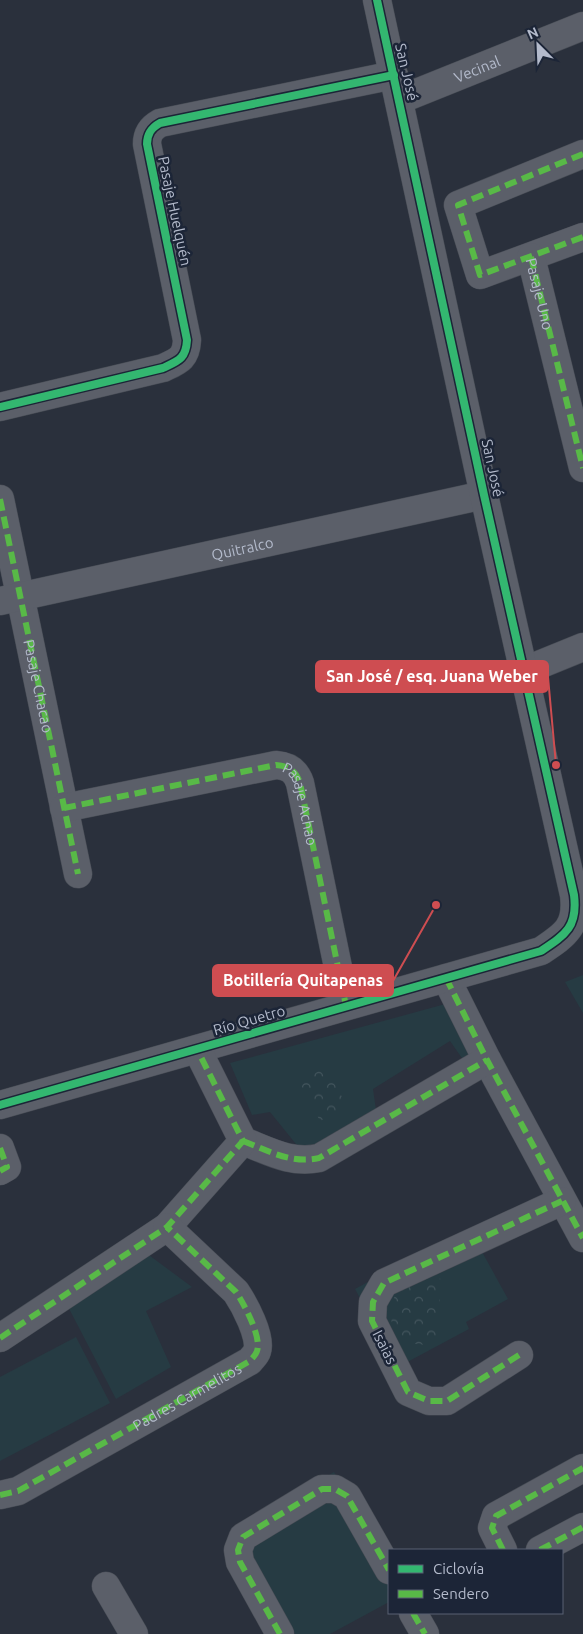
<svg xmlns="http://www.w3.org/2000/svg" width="583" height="1634" font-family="Ubuntu,sans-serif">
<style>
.grass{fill:#263b43}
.park{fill:url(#park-crowns)}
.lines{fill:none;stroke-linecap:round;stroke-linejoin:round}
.minor-casing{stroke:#464b54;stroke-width:29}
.minor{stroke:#5b5f69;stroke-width:28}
.quiet{stroke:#58b947;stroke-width:6;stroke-dasharray:12 6;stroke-linecap:butt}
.cycleway-casing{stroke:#1c2537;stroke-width:11}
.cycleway{stroke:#33b770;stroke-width:8}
.labels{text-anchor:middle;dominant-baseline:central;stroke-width:5;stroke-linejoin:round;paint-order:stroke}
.street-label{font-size:15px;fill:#b4bbcc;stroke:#1c2537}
.leader{fill:none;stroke:#ce4d51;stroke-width:2}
.callout-dot{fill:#ce4d51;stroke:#1c2537;stroke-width:2}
.callout{fill:#ce4d51;stroke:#ce4d51;stroke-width:2}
.callout-label{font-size:16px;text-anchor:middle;font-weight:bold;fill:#fff}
</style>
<defs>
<pattern id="park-crowns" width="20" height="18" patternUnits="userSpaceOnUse" patternTransform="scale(1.25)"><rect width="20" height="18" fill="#263b43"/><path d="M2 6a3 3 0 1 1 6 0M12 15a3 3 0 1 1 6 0" fill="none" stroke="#43555d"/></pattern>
</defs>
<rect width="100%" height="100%" fill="#2a303c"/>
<g class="grass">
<path d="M583,975V1013L565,982Z"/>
<path d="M449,1003L470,1054L464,1061L450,1041L373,1089L376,1110L310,1151L300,1149L270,1112L252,1115L230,1063Z"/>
<path d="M138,1247L192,1287L146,1311L171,1367L116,1399L63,1297Z"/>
<path d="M432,1247L445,1271L481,1250L508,1299L466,1322L469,1329L398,1367L355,1289Z"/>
<path d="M76,1337L110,1403L0,1461V1377Z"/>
<path d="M334,1472L389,1575V1602L330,1634H295L237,1529Z"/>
</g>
<g class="park">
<path d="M327,1067L347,1107L320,1121L299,1081Z"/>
<path d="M397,1274L442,1279L435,1346L389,1341Z"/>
</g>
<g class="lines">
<defs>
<g id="minor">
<path id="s1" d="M399,100L583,26"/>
<path d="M583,154L458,205L480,275L583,237"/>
<path id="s2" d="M531,257L583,468"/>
<path d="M0,407L163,368C178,361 186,359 187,340L147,144C147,134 151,128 160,123L394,75"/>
<path d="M0,499L78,874"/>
<path id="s3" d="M0,601L484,495"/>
<path d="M524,671L583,647"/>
<path id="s4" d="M64,808L276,765C289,766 296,771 300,783L346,1006"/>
<path d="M446,978L487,1060L583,1238"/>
<path d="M0,1105L541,951C565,935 578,927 574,895L484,495L377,0"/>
<path d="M243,1141C269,1151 291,1164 319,1158L487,1060"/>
<path d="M0,1148L7,1167L0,1171"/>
<path d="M0,1338L167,1227L243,1141L197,1049"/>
<path d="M519,1355L447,1401H429L408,1392L372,1321L373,1302L384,1283L562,1201"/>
<path d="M0,1495L18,1491L250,1361C252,1358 256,1355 257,1351C262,1337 244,1304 236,1292L167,1227"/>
<path d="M503,1550L492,1528L496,1516L583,1468"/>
<path d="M540,1550L583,1527"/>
<path d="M106,1586L134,1634"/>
<path d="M413,1613L425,1634"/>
<path d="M280,1634L240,1562L238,1550L243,1537L322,1489H335L347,1496L389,1570"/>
</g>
</defs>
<use href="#minor" class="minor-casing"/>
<use href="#minor" class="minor"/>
<g class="quiet">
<path d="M583,154L458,205L480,275L583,237"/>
<path d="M531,257L583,468"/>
<path id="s5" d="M0,499L78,874"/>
<path d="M64,808L276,765C289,766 296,771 300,783L346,1006"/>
<path d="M446,978L487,1060L583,1238"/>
<path d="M243,1141C269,1151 291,1164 319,1158L487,1060"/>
<path d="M0,1148L7,1167L0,1171"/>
<path d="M0,1338L167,1227L243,1141L197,1049"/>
<path d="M519,1355L447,1401H429L408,1392L372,1321L373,1302L384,1283L562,1201"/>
<path id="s6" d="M0,1495L18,1491L250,1361C252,1358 256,1355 257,1351C262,1337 244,1304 236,1292L167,1227"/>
<path d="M503,1550L492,1528L496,1516L583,1468"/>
<path d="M540,1550L583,1527"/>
<path d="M413,1613L425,1634"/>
<path d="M280,1634L240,1562L238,1550L243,1537L322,1489H335L347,1496L389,1570"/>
</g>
<defs>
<g id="cycleway">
<path d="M0,407L163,368C178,361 186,359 187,340L147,144C147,134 151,128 160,123L394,75"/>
<path d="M0,1105L541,951C565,935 578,927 574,895L484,495L377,0"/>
</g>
</defs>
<use href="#cycleway" class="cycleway-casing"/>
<use href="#cycleway" class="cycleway"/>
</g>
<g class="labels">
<g class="street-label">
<text stroke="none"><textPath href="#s1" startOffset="84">Vecinal</textPath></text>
<text transform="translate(407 72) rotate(77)">San José</text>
<text transform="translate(175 211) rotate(78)">Pasaje Huelquén</text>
<text stroke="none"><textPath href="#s2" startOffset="38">Pasaje Uno</textPath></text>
<text transform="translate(493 468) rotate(78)">San José</text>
<text stroke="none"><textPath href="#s3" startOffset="248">Quitralco</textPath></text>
<text stroke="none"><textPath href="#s5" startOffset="191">Pasaje Chacao</textPath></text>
<text stroke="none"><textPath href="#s4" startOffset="268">Pasaje Achao</textPath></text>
<text transform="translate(249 1020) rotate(-16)">Río Quetro</text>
<text transform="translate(385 1347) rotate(63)">Isaias</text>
<text stroke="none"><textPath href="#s6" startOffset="212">Padres Carmelitos</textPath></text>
</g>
</g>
<path class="leader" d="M556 765L548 677M436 905L393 981"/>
<g class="callout-dot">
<circle cx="556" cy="765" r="5"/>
<circle cx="436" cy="905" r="5"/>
</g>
<g class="callout">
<rect x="316" y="661" width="232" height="31" rx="5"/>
<rect x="213" y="965" width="180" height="31" rx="5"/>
</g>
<g class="callout-label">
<text x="432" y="682">San José / esq. Juana Weber</text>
<text x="303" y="986">Botillería Quitapenas</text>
</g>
<rect x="388" y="1549" width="175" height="65" fill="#1c2537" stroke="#596173"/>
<rect x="398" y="1565" width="25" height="8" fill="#33b770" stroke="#596173"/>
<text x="433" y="1574" font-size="15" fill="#b4bbcc">Ciclovía</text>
<rect x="398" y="1590" width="25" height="8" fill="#58b947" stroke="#596173"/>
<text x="433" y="1599" font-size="15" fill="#b4bbcc">Sendero</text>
<g transform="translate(538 45) rotate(336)" stroke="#1c2537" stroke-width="4" paint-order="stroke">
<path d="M0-4L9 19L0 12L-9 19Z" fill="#b4bbcc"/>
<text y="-8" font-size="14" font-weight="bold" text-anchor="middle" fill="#b4bbcc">N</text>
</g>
</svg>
